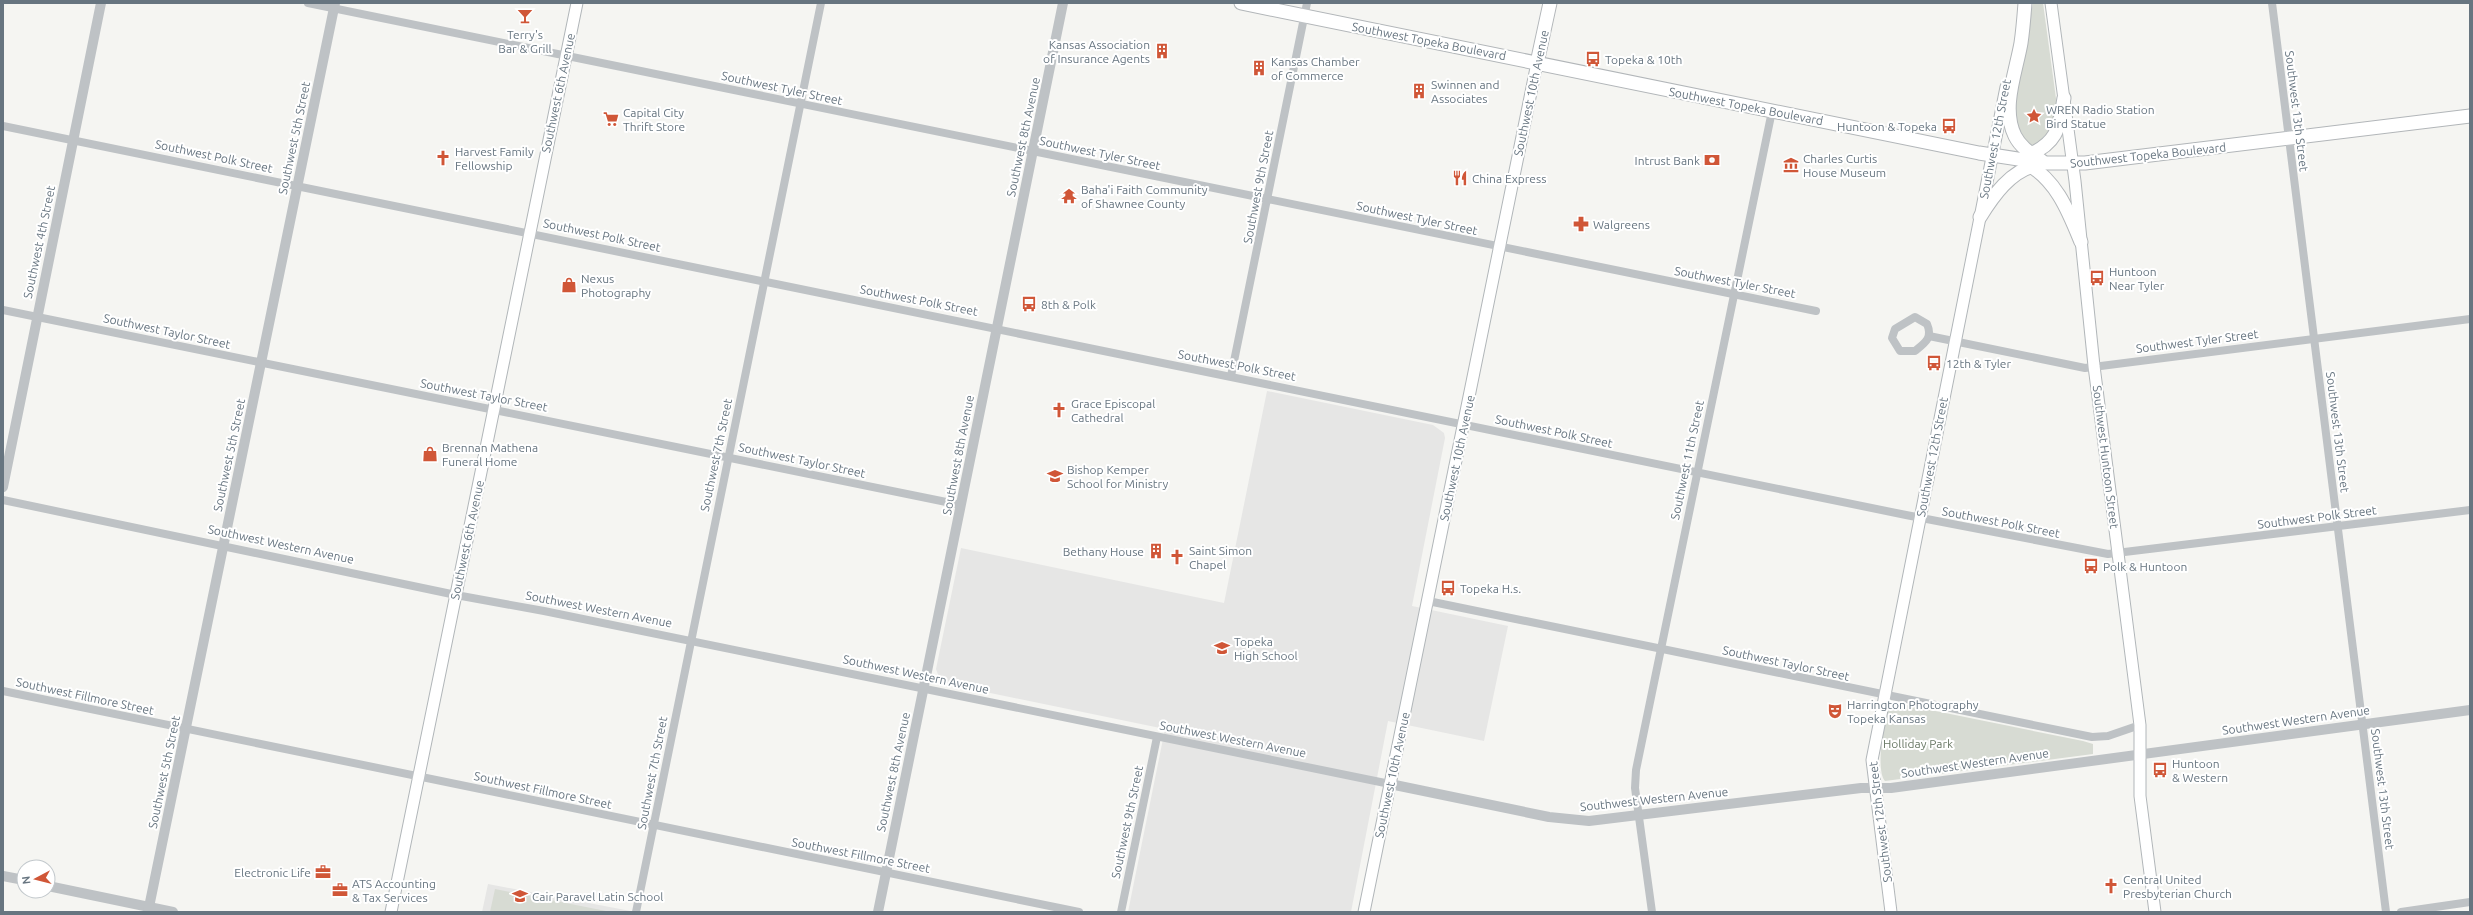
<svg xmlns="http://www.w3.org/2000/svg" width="2473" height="915" font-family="Ubuntu,sans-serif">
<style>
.built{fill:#e6e6e5}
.green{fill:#d7dbd3}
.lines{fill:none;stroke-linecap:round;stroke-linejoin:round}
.secondary-casing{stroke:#b1b6b9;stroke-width:13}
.primary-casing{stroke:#b2b6b9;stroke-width:15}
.minor{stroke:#bec2c5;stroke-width:8}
.tertiary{stroke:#bec2c5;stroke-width:10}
.secondary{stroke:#fff;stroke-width:11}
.primary{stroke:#fff;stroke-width:13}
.labels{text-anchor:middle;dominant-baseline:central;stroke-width:4;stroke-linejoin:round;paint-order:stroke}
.poi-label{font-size:12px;fill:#677580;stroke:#fff;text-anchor:start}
.street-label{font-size:12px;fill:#677580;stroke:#fff}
.park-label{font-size:12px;fill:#697865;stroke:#fff}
</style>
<rect width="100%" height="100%" fill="#f5f5f2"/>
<g class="built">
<path d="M1267,391L1433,425L1444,433L1445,438L1412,606L1508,626L1484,741L1388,721L1351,912H1128L1165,729L947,684L940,680L936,669L961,548L1224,603Z"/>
<path d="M488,884L636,912H482Z"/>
</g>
<g class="green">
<path d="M2033,3H2043L2057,106L2052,131L2034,149L2018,133L2014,101Z"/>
<path d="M1891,702L2083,741L2093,744V754L1885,781C1875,771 1884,715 1891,702Z"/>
<path d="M495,889L611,912H490Z"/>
</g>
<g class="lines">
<defs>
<g id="secondary">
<path d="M2051,3L2075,181L2094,366L2140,725V796L2155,912"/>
<path d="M391,912L577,3"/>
<path d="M1364,912L1537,63"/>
<path d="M1891,912L1872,760L2006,87"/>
</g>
<g id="primary">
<path d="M1241,3L1979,153L2044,163H2085L2470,116"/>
<path d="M2025,3C2024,16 2023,30 2021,43C2016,72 2001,108 2015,136C2021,148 2032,154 2042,161"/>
<path d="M1537,63L1550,3"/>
<path d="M2026,156C2057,144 2059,129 2064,98"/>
<path d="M2024,162C2056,179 2068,210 2081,242"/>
<path d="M1980,217C1993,196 2011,170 2037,165"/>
</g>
</defs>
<use href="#secondary" class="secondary-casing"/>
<use href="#primary" class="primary-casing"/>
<g class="minor">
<path d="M308,3L1816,311"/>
<path d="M2272,3L2386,912"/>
<path d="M3,126L1906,515L2108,554L2470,510"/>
<path d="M3,310L961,505"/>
<path d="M1915,317L1927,324C1933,338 1925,343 1915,351H1900L1892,338L1895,329Z"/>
<path d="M1929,336L2085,368L2470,319"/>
<path d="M1231,376L1307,3"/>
<path d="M3,500L456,595L544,611L1390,784"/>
<path d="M1428,601L2092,737L2108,736L2140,725"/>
<path d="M3,691L1079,912"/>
<path d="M636,912L821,3"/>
<path d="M1121,912L1157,737"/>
<path d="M1652,912L1635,788L1636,770L1772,111"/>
<path d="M2401,912L2470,902"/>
</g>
<g class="tertiary">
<path d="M3,487L101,3"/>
<path d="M1390,784L1549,817L1589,821L1861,788H1891L2470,710"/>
<path d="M3,876L24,880"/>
<path d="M48,886L173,912"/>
<path d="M148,912L335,3"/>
<path d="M878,912L1063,3"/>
</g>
<use href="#secondary" class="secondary"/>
<use href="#primary" class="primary"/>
</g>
<defs>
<symbol id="bar-bare" viewBox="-9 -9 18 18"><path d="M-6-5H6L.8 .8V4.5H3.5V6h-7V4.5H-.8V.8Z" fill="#d05637" stroke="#fff" stroke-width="2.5" paint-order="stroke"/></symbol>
<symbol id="building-bare" viewBox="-9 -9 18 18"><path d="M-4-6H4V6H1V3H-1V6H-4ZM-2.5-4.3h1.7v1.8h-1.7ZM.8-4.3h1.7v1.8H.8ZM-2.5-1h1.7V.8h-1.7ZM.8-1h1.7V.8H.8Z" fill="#d05637" stroke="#fff" stroke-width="2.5" paint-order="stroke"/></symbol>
<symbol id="bus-bare" viewBox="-9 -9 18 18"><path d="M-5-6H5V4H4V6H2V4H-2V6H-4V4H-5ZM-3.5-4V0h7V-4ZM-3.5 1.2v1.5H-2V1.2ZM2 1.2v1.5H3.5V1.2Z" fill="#d05637" stroke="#fff" stroke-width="2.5" paint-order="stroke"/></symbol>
<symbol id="sight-bare" viewBox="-9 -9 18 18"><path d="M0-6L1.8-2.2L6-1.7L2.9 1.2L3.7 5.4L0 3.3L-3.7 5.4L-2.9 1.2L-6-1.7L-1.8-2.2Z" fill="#d05637" stroke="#fff" stroke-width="2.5" paint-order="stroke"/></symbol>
<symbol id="supermarket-bare" viewBox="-9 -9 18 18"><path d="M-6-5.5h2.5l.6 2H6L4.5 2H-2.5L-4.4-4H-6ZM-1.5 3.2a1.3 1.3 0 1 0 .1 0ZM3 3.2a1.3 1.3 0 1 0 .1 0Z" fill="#d05637" stroke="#fff" stroke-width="2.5" paint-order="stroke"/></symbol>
<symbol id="church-bare" viewBox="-9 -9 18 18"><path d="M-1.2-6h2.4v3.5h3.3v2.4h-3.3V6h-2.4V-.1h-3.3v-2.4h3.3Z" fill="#d05637" stroke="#fff" stroke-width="2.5" paint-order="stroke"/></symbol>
<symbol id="bank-bare" viewBox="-9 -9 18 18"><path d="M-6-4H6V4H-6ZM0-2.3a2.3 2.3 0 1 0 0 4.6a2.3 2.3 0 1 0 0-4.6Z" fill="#d05637" stroke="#fff" stroke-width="2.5" paint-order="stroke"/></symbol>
<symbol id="museum-bare" viewBox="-9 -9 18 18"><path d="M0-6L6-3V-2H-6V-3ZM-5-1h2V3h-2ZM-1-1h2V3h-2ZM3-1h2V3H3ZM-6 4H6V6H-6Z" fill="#d05637" stroke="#fff" stroke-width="2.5" paint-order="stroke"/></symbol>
<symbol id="restaurant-bare" viewBox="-9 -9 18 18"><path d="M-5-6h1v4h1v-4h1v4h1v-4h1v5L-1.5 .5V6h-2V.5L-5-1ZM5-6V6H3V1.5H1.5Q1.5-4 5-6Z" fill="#d05637" stroke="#fff" stroke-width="2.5" paint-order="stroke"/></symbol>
<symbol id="temple-bare" viewBox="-9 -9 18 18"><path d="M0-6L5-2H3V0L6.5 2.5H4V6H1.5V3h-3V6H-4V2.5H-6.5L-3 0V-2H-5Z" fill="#d05637" stroke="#fff" stroke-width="2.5" paint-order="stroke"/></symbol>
<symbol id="pharmacy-bare" viewBox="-9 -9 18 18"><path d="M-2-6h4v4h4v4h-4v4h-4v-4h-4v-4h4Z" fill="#d05637" stroke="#fff" stroke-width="2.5" paint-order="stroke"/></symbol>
<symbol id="shop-bare" viewBox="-9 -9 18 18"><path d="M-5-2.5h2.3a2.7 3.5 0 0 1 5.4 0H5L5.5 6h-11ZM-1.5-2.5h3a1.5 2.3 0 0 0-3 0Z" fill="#d05637" stroke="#fff" stroke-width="2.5" paint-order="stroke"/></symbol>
<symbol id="school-bare" viewBox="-9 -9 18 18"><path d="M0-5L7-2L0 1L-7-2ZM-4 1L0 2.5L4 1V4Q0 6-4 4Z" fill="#d05637" stroke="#fff" stroke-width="2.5" paint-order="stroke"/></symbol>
<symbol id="theatre-bare" viewBox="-9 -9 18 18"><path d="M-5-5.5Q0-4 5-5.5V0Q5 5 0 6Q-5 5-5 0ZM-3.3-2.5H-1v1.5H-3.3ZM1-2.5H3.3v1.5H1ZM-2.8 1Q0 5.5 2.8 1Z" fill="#d05637" stroke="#fff" stroke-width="2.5" paint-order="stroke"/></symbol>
<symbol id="office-bare" viewBox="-9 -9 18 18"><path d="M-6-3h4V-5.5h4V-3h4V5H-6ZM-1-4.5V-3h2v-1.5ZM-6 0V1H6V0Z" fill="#d05637" stroke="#fff" stroke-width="2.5" paint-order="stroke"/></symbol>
</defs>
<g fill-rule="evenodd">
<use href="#bar-bare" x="514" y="5" width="22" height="22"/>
<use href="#building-bare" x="1151" y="40" width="22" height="22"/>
<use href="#bus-bare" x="1582" y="48" width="22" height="22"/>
<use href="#building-bare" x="1248" y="57" width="22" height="22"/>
<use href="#building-bare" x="1408" y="80" width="22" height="22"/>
<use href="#sight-bare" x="2023" y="105" width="22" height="22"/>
<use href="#supermarket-bare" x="600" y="108" width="22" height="22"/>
<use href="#bus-bare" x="1938" y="115" width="22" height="22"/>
<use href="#church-bare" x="432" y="147" width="22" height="22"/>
<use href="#bank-bare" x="1701" y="149" width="22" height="22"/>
<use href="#museum-bare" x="1780" y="154" width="22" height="22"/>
<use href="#restaurant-bare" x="1449" y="167" width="22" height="22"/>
<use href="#temple-bare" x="1058" y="185" width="22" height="22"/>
<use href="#pharmacy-bare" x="1570" y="213" width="22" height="22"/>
<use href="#bus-bare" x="2086" y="267" width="22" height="22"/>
<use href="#shop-bare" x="558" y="274" width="22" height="22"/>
<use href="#bus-bare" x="1018" y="293" width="22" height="22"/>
<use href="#bus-bare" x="1923" y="352" width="22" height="22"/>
<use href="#church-bare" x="1048" y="399" width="22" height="22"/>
<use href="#shop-bare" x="419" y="443" width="22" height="22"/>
<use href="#school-bare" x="1044" y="465" width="22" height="22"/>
<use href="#building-bare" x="1145" y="540" width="22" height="22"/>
<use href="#church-bare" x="1166" y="546" width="22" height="22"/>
<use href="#bus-bare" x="2080" y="555" width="22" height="22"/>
<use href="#bus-bare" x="1437" y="577" width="22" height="22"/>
<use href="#school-bare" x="1211" y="637" width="22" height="22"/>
<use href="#theatre-bare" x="1824" y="700" width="22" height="22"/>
<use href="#bus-bare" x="2149" y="759" width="22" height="22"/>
<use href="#office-bare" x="312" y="861" width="22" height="22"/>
<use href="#church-bare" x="2100" y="875" width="22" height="22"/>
<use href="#office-bare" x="329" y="879" width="22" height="22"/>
<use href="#school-bare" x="509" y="885" width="22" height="22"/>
</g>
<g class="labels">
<g class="poi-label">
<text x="525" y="34" text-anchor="middle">Terry's<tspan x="525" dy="14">Bar &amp; Grill</tspan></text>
<text x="1150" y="44" text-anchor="end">Kansas Association<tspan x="1150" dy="14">of Insurance Agents</tspan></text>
<text x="1605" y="59">Topeka &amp; 10th</text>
<text x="1271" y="61">Kansas Chamber<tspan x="1271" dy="14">of Commerce</tspan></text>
<text x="1431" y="84">Swinnen and<tspan x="1431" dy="14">Associates</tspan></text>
<text x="2046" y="109">WREN Radio Station<tspan x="2046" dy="14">Bird Statue</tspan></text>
<text x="623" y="112">Capital City<tspan x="623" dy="14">Thrift Store</tspan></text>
<text x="1937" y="126" text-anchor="end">Huntoon &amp; Topeka</text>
<text x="455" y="151">Harvest Family<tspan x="455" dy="14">Fellowship</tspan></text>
<text x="1803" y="158">Charles Curtis<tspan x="1803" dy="14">House Museum</tspan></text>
<text x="1700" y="160" text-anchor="end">Intrust Bank</text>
<text x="1472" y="178">China Express</text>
<text x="1081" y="189">Baha'i Faith Community<tspan x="1081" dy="14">of Shawnee County</tspan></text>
<text x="1593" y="224">Walgreens</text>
<text x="2109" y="271">Huntoon<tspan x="2109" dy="14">Near Tyler</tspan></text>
<text x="581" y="278">Nexus<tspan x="581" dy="14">Photography</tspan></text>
<text x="1041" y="304">8th &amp; Polk</text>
<text x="1946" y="363">12th &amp; Tyler</text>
<text x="1071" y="403">Grace Episcopal<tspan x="1071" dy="14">Cathedral</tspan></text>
<text x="442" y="447">Brennan Mathena<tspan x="442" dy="14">Funeral Home</tspan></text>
<text x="1067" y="469">Bishop Kemper<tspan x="1067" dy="14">School for Ministry</tspan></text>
<text x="1189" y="550">Saint Simon<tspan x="1189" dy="14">Chapel</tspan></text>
<text x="1144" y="551" text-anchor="end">Bethany House</text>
<text x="2103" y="566">Polk &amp; Huntoon</text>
<text x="1460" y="588">Topeka H.s.</text>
<text x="1234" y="641">Topeka<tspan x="1234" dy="14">High School</tspan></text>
<text x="1847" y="704">Harrington Photography<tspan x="1847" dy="14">Topeka Kansas</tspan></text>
<text x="2172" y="763">Huntoon<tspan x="2172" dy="14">&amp; Western</tspan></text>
<text x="311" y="872" text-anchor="end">Electronic Life</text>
<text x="2123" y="879">Central United<tspan x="2123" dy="14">Presbyterian Church</tspan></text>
<text x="352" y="883">ATS Accounting<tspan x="352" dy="14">&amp; Tax Services</tspan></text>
<text x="532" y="896">Cair Paravel Latin School</text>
</g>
<g class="street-label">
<text transform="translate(1429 41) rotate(11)">Southwest Topeka Boulevard</text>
<text transform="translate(782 88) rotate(12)">Southwest Tyler Street</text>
<text transform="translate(558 93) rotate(-78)">Southwest 6th Avenue</text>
<text transform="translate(1531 93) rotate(-78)">Southwest 10th Avenue</text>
<text transform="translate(1746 106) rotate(11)">Southwest Topeka Boulevard</text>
<text transform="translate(2297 111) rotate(83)">Southwest 13th Street</text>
<text transform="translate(1023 137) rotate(-78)">Southwest 8th Avenue</text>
<text transform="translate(294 138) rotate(-78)">Southwest 5th Street</text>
<text transform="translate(1995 139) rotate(-79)">Southwest 12th Street</text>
<text transform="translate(1100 153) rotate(12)">Southwest Tyler Street</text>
<text transform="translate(2148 155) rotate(-6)">Southwest Topeka Boulevard</text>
<text transform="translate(214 156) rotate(12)">Southwest Polk Street</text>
<text transform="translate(1258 187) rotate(-79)">Southwest 9th Street</text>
<text transform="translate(1417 218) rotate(12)">Southwest Tyler Street</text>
<text transform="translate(602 235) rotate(12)">Southwest Polk Street</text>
<text transform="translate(39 242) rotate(-78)">Southwest 4th Street</text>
<text transform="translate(1735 282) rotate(11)">Southwest Tyler Street</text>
<text transform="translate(919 300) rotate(11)">Southwest Polk Street</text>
<text transform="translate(167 331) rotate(12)">Southwest Taylor Street</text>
<text transform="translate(2197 341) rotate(-7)">Southwest Tyler Street</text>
<text transform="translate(1237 365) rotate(11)">Southwest Polk Street</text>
<text transform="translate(484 395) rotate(11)">Southwest Taylor Street</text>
<text transform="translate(1554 431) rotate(12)">Southwest Polk Street</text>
<text transform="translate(2338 432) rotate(83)">Southwest 13th Street</text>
<text transform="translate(229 455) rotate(-78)">Southwest 5th Street</text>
<text transform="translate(716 455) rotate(-78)">Southwest 7th Street</text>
<text transform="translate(958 455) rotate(-79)">Southwest 8th Avenue</text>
<text transform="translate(1932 457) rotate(-79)">Southwest 12th Street</text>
<text transform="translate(2106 457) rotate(83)">Southwest Huntoon Street</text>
<text transform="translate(1457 458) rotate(-78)">Southwest 10th Avenue</text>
<text transform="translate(802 460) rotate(12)">Southwest Taylor Street</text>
<text transform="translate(1687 460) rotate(-78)">Southwest 11th Street</text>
<text transform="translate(2317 517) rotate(-7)">Southwest Polk Street</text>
<text transform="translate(2001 522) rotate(11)">Southwest Polk Street</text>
<text transform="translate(467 540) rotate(-78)">Southwest 6th Avenue</text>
<text transform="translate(281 544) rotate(12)">Southwest Western Avenue</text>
<text transform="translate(599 609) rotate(11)">Southwest Western Avenue</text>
<text transform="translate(1786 663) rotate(12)">Southwest Taylor Street</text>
<text transform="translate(916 674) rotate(12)">Southwest Western Avenue</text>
<text transform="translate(85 696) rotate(12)">Southwest Fillmore Street</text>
<text transform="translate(2296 720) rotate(-8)">Southwest Western Avenue</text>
<text transform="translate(1233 739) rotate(11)">Southwest Western Avenue</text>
<text transform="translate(1975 763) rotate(-8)">Southwest Western Avenue</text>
<text transform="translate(164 772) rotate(-78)">Southwest 5th Street</text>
<text transform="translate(893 772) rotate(-78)">Southwest 8th Avenue</text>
<text transform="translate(652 773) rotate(-79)">Southwest 7th Street</text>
<text transform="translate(1392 775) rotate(-78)">Southwest 10th Avenue</text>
<text transform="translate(2383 789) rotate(83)">Southwest 13th Street</text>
<text transform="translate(543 790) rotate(12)">Southwest Fillmore Street</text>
<text transform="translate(1654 799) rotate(-6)">Southwest Western Avenue</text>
<text transform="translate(1127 822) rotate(-78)">Southwest 9th Street</text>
<text transform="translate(1880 822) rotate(-97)">Southwest 12th Street</text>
<text transform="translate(861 855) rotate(11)">Southwest Fillmore Street</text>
</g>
<g class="park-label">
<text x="1918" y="743">Holliday Park</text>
</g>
</g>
<rect width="2473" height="915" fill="none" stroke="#677580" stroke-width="8"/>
<g transform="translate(36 879) rotate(263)"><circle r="19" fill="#ffffff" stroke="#c2c8cc"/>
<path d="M0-3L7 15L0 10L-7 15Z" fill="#d05637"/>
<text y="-6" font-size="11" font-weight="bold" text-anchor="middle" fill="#677580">N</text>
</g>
</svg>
